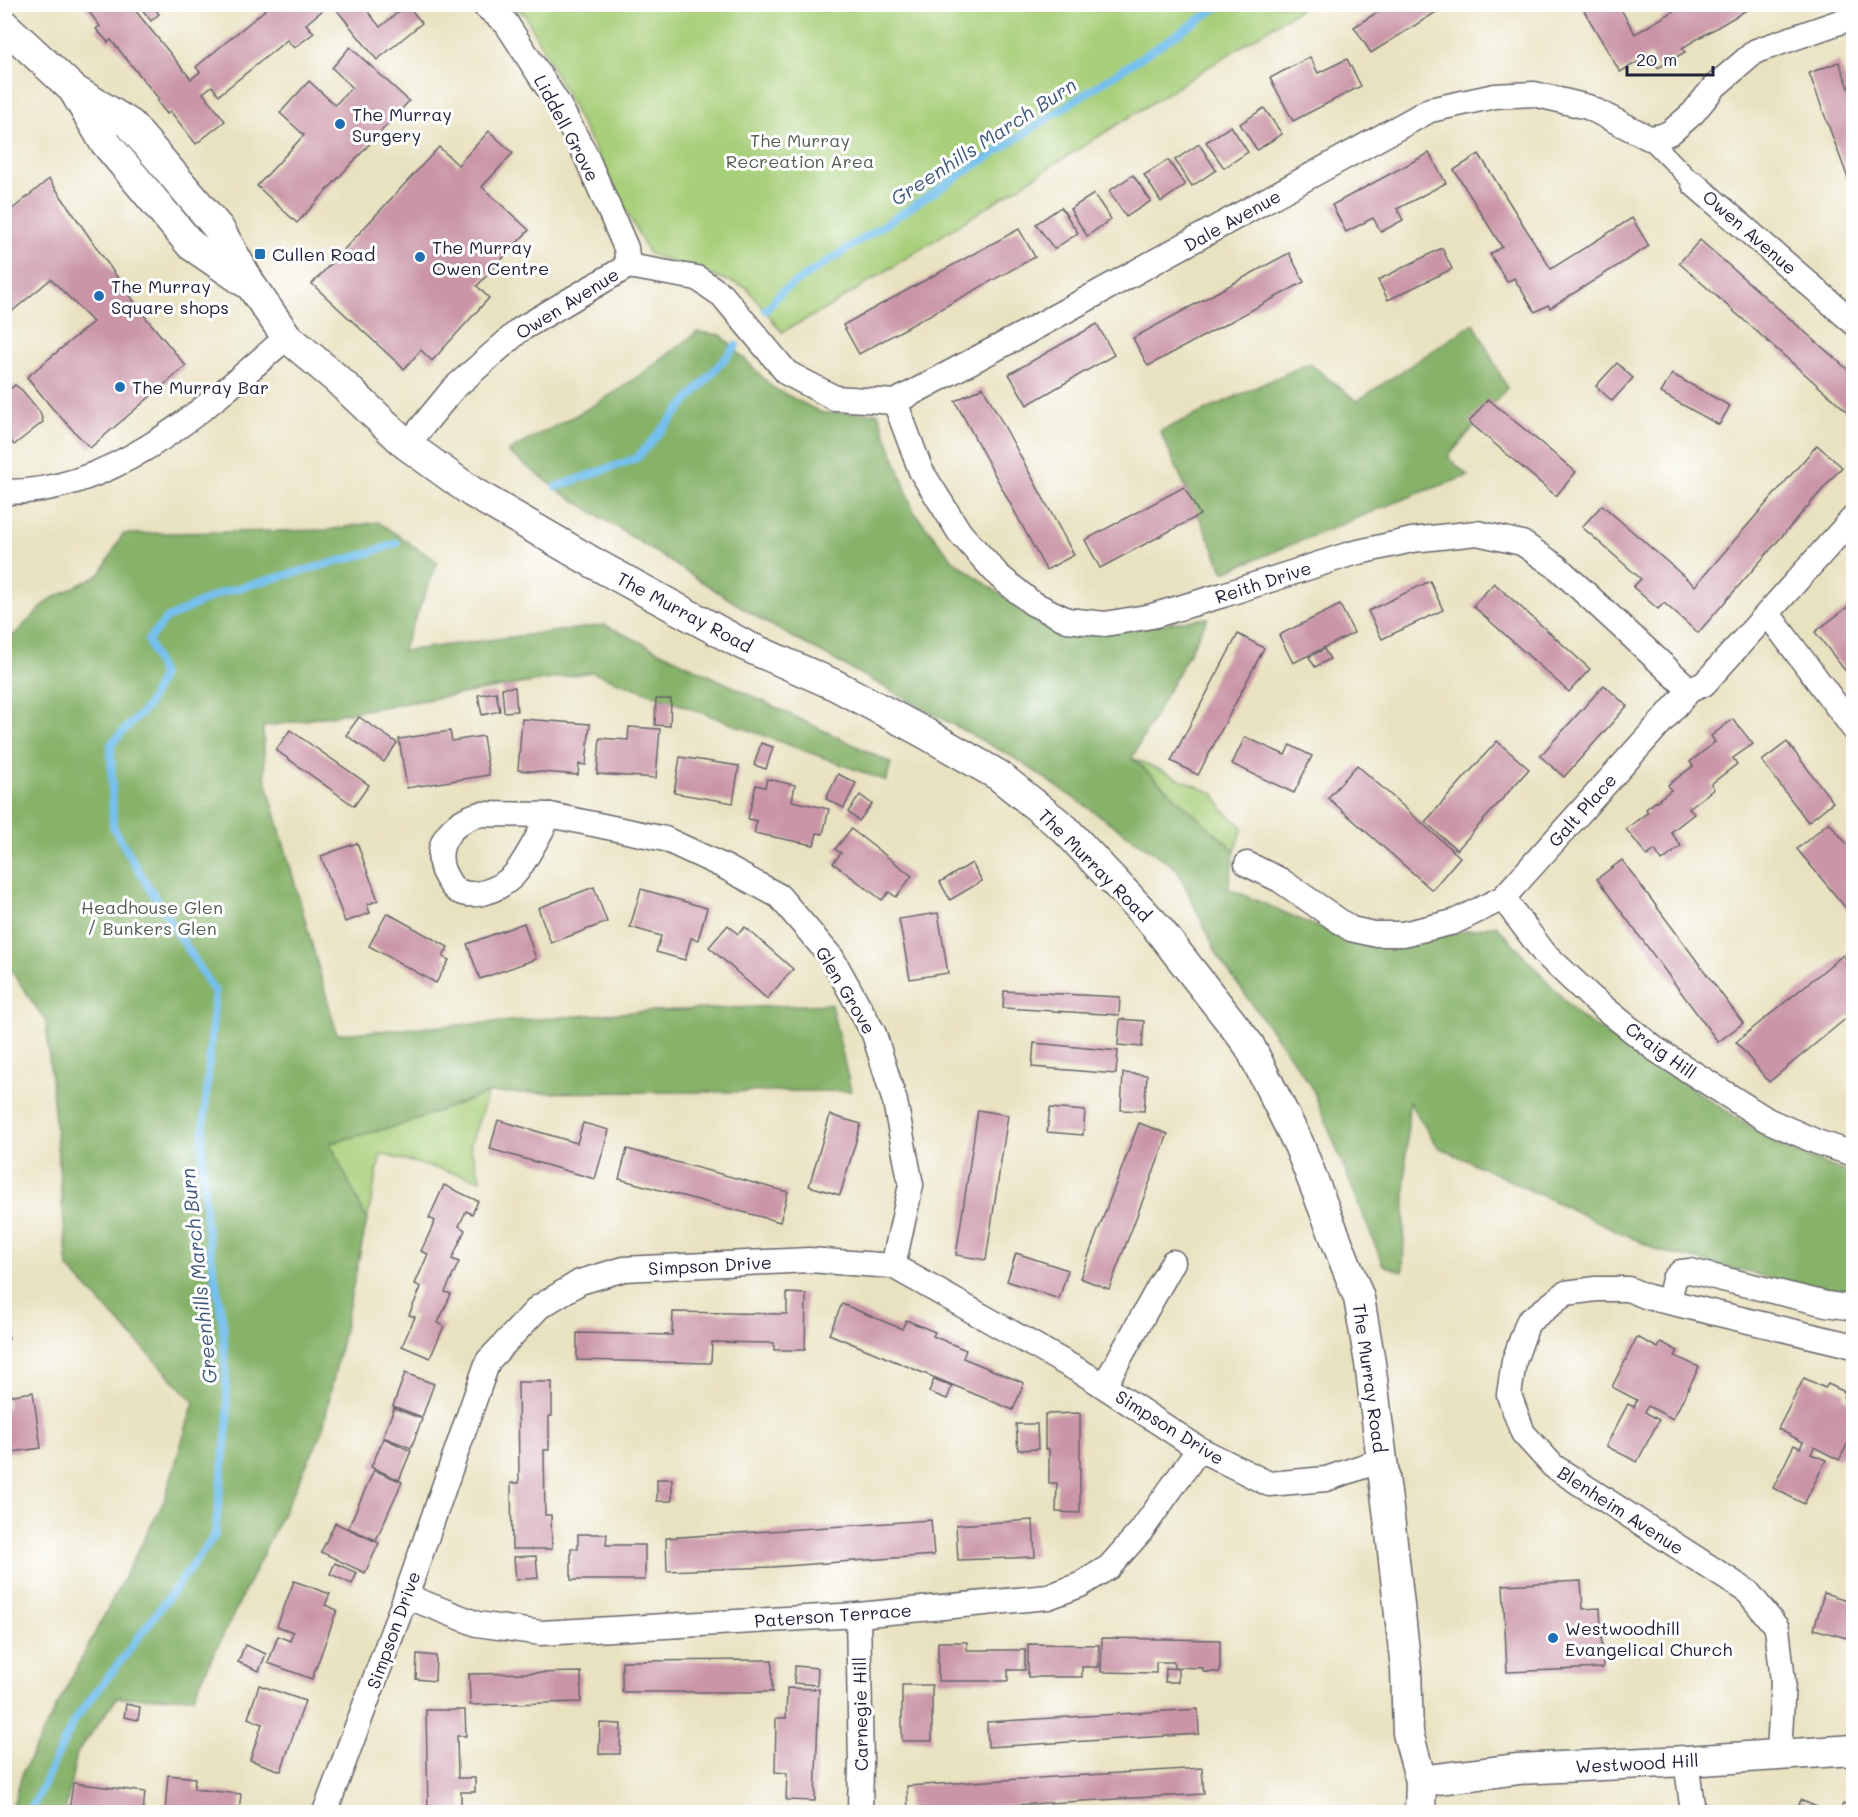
<svg xmlns="http://www.w3.org/2000/svg" width="1858" height="1817" font-family="Mali,sans-serif">
<style>
.green{fill:#a8cf79;stroke:#65785a;stroke-width:1.5}
.forest{fill:#86b269;stroke:#546a52;stroke-width:1.5}
.lines{fill:none;stroke-linecap:round;stroke-linejoin:round}
.stream{stroke:#74c0ee;stroke-width:8}
.building{fill:#ca96a7}
.pedestrian-casing{stroke:#68656a;stroke-width:21}
.minor-casing{stroke:#68656a;stroke-width:27}
.tertiary-casing{stroke:#68656a;stroke-width:33}
.pedestrian{stroke:#fff;stroke-width:18}
.minor{stroke:#fff;stroke-width:24}
.tertiary{stroke:#fff;stroke-width:30}
.poi-dot{fill:#1f6fb2;stroke:#fff;stroke-width:2}
.labels{text-anchor:middle;dominant-baseline:central;stroke-width:6;stroke-linejoin:round;paint-order:stroke}
.poi-label{font-size:18px;fill:#22223b;stroke:#fff;text-anchor:start}
.street-label{font-size:18px;fill:#22223b;stroke:#fff}
.park-label{font-size:18px;fill:#515f51;stroke:#fff}
.water-label{font-size:20px;font-style:italic;fill:#3f597a;stroke:#fff}
</style>
<rect width="100%" height="100%" fill="#fff"/>
<filter id="ink" filterUnits="userSpaceOnUse"><feTurbulence type="fractalNoise" baseFrequency=".0167" numOctaves="2"/><feDisplacementMap in="SourceGraphic" scale="12" xChannelSelector="R" yChannelSelector="G"/><feConvolveMatrix kernelMatrix="1 2 1 2 8 2 1 2 1" color-interpolation-filters="sRGB"/></filter>
<filter id="wash" filterUnits="userSpaceOnUse"><feTurbulence type="fractalNoise" baseFrequency=".008" numOctaves="4" result="noise"/><feDisplacementMap in="SourceGraphic" scale="24" xChannelSelector="R" yChannelSelector="G"/><feGaussianBlur stdDeviation="1.35" result="paint"/><feColorMatrix in="noise" values="0 0 0 0 0 0 0 0 0 0 0 0 0 0 0 0 0 1.4 0 .05"/><feComposite in="paint" operator="in"/></filter>
<g filter="url(#wash)">
<rect width="100%" height="100%" fill="#e9e2c1"/>
<g class="green">
<path d="M511,5H1306L829,307L782,332L746,287L649,254L525,15Z"/>
<path d="M1132,758L1215,794L1223,810L1243,827L1235,851Z"/>
<path d="M488,1093L470,1146L481,1180L381,1154L367,1220L330,1143L400,1125Z"/>
</g>
<g class="forest">
<path d="M1474,323L1507,388L1448,457L1468,476L1414,495L1224,572L1160,431L1309,363L1357,401Z"/>
<path d="M697,332L721,335L773,388L822,413H878L914,512L953,560L1028,614L1068,636L1208,618L1132,758L1235,851L1228,888L1313,925L1385,947L1496,925L1580,1017L1784,1148L1853,1175V1292L1779,1280L1660,1251L1438,1147L1409,1102L1406,1157L1403,1272L1383,1265L1311,1085L1220,960L1177,869L1018,760L765,622L561,492L508,452C532,436 557,426 582,412C623,389 660,361 697,332Z"/>
<path d="M378,522L438,562L402,651L605,625L891,763L886,781L592,672L263,727L265,777L337,1034L631,1012L831,1004L851,1091L488,1093L400,1125L330,1143L367,1220L322,1433L193,1697L117,1698L77,1753L65,1812H11L23,1771L164,1501L194,1402L68,1268L46,1022L5,961L4,640L14,635L49,600L100,574L123,534L328,530Z"/>
</g>
<g class="lines">
<g class="stream">
<path d="M766,310L781,292L1223,4"/>
<path d="M556,487L637,458L736,346"/>
<path d="M30,1812L75,1719L123,1658L215,1535L228,1419L223,1324L206,1224L202,1147L215,992L148,886L113,827L111,744L147,707L162,675L148,640L166,619L220,593L369,553L397,543"/>
</g>
</g>
<g id="blocks">
<g class="building">
<path d="M83,4H130L191,79L200,72L196,67L265,10L262,7L265,4H330L306,24L314,33L294,48L287,40L219,95L212,86L203,93L225,121L196,144L170,111L167,114L157,101L159,99L111,40L108,42L96,29L100,26Z"/>
<path d="M138,4H151L159,14L151,21Z"/>
<path d="M332,4H362L380,27L407,5L422,23L377,60Z"/>
<path d="M1390,4H1449L1371,53L1354,27Z"/>
<path d="M1580,4H1618L1635,34L1686,4H1757L1682,48L1685,52L1658,68L1650,55L1620,72Z"/>
<path d="M350,47L409,101L297,223L257,186L304,135L280,113L309,81L335,105L352,87L332,68Z"/>
<path d="M1310,57L1318,73L1347,59L1361,86L1293,121L1270,78Z"/>
<path d="M1839,62L1854,101L1853,192L1809,73Z"/>
<path d="M1264,108L1282,134L1257,150L1240,124Z"/>
<path d="M1231,126L1248,152L1224,168L1206,142Z"/>
<path d="M489,131L513,153L482,187L529,230L477,286L489,298L432,361L421,350L404,369L312,284L439,147L458,165Z"/>
<path d="M1199,144L1216,170L1192,186L1175,160Z"/>
<path d="M1429,153L1446,183L1397,209L1403,220L1381,232L1373,218L1346,232L1332,205Z"/>
<path d="M1479,154L1551,269L1632,218L1649,246L1550,308L1548,305L1535,312L1514,278L1507,282L1490,254L1502,247L1454,170Z"/>
<path d="M1168,160L1185,185L1161,202L1144,175Z"/>
<path d="M1133,175L1151,201L1126,217L1109,191Z"/>
<path d="M49,179L142,313L186,366L90,448L52,408L27,377L93,322L51,279L4,318V216Z"/>
<path d="M1094,194L1111,219L1087,236L1070,209Z"/>
<path d="M1061,207L1078,233L1054,249L1036,224Z"/>
<path d="M1019,229L1035,257L859,354L843,325Z"/>
<path d="M1700,240L1854,375V408L1849,413L1679,263Z"/>
<path d="M1442,248L1452,269L1388,300L1378,280Z"/>
<path d="M1289,253L1304,282L1148,366L1133,338Z"/>
<path d="M1097,324L1114,355L1027,405L1009,374Z"/>
<path d="M1617,363L1633,378L1612,401L1596,386Z"/>
<path d="M1672,374L1730,406L1719,425L1661,393Z"/>
<path d="M15,385L22,390L40,412L43,422L14,445L10,439L4,443V394Z"/>
<path d="M983,387L1074,555L1046,570L955,401Z"/>
<path d="M1488,399L1576,472L1556,496L1469,422Z"/>
<path d="M1817,445L1842,467L1698,633L1664,603L1658,609L1633,587L1641,579L1582,527L1602,505L1695,586Z"/>
<path d="M1184,487L1200,515L1100,568L1085,540Z"/>
<path d="M1430,581L1443,610L1382,639L1368,611Z"/>
<path d="M1494,583L1590,669L1569,692L1473,606Z"/>
<path d="M1340,605L1354,633L1293,663L1279,635Z"/>
<path d="M1848,607L1854,614V682L1815,632Z"/>
<path d="M1238,634L1264,648L1198,775L1171,761Z"/>
<path d="M1324,649L1330,659L1315,667L1309,657Z"/>
<path d="M1604,685L1627,706L1564,777L1540,756Z"/>
<path d="M515,687L517,711L504,712L502,688Z"/>
<path d="M496,692L500,711L482,715L478,695Z"/>
<path d="M656,699H671L670,726L655,725Z"/>
<path d="M359,717L397,743L384,762L346,735Z"/>
<path d="M522,719L590,724L586,765L579,764L578,775L518,770Z"/>
<path d="M1733,719L1753,744L1733,758L1737,764L1711,784L1714,789L1689,808L1694,814L1671,832L1681,846L1662,861L1655,850L1647,856L1626,829L1648,812L1646,809L1671,790L1668,785L1693,766L1690,762L1715,742L1711,736Z"/>
<path d="M629,727L660,729L656,778L597,774L600,738L628,740Z"/>
<path d="M290,730L369,785L354,806L276,750Z"/>
<path d="M450,731L452,741L483,736L489,775L407,788L399,739Z"/>
<path d="M1245,737L1285,755L1290,745L1312,756L1294,793L1232,764Z"/>
<path d="M1497,741L1529,769L1457,850L1425,822Z"/>
<path d="M1787,742L1833,802L1808,822L1762,761Z"/>
<path d="M761,743L773,747L766,769L754,765Z"/>
<path d="M680,757L739,766L733,803L674,793Z"/>
<path d="M1357,765L1460,857L1432,890L1328,798Z"/>
<path d="M838,774L856,783L844,808L826,799Z"/>
<path d="M767,779L795,785L792,801L829,809L823,834L817,833L814,845L754,833L757,821L748,819L756,785L765,787Z"/>
<path d="M860,795L872,804L859,821L848,812Z"/>
<path d="M1829,822L1854,853V918L1797,849Z"/>
<path d="M851,829L912,876L896,897L889,892L882,900L833,863L841,853L835,849Z"/>
<path d="M357,843L378,900L367,905L370,913L345,922L321,856Z"/>
<path d="M1622,860L1743,1023L1718,1042L1597,879Z"/>
<path d="M972,863L982,881L950,900L940,882Z"/>
<path d="M594,887L607,922L551,943L538,908Z"/>
<path d="M641,889L707,908L698,940L691,938L685,960L656,952L661,936L630,927Z"/>
<path d="M387,913L448,947L443,957L449,960L436,983L369,946Z"/>
<path d="M938,913L948,973L910,979L899,919Z"/>
<path d="M524,923L536,959L480,979L467,944Z"/>
<path d="M728,925L738,934L745,927L793,969L767,999L709,947Z"/>
<path d="M1843,955L1847,961L1854,955V1012L1769,1082L1736,1042Z"/>
<path d="M1004,991L1120,997L1119,1015L1003,1008Z"/>
<path d="M1120,1019L1144,1021L1142,1047L1118,1045Z"/>
<path d="M1034,1043L1118,1051L1116,1074L1032,1067Z"/>
<path d="M1123,1073L1147,1075L1144,1111L1121,1110Z"/>
<path d="M1050,1108L1085,1111L1083,1135L1047,1132Z"/>
<path d="M978,1110L1008,1115L986,1260L956,1255Z"/>
<path d="M830,1115L861,1124L840,1195L809,1186Z"/>
<path d="M498,1120L577,1143L583,1123L609,1130L595,1179L490,1149Z"/>
<path d="M1139,1123L1168,1134L1109,1289L1080,1278Z"/>
<path d="M627,1149L788,1192L780,1222L619,1179Z"/>
<path d="M444,1185L478,1201L472,1214L466,1211L459,1226L465,1230L452,1259L459,1262L445,1292L451,1294L438,1323L444,1326L430,1358L402,1346L415,1317L409,1315L421,1287L415,1284L428,1254L421,1251L435,1221L429,1218Z"/>
<path d="M1016,1253L1068,1270L1059,1299L1007,1281Z"/>
<path d="M787,1293L806,1294L805,1350H774V1343L712,1342L711,1363L577,1360V1333L672,1335L673,1312L787,1314Z"/>
<path d="M842,1304L902,1329L906,1320L935,1332L933,1336L966,1350L963,1358L1024,1383L1013,1410L829,1334Z"/>
<path d="M4,1319L9,1339L4,1340Z"/>
<path d="M1637,1337L1658,1348L1661,1342L1678,1351L1675,1356L1699,1367L1673,1419L1648,1406L1645,1412L1659,1420L1637,1462L1606,1446L1628,1404L1634,1407L1637,1400L1612,1387Z"/>
<path d="M405,1373L434,1384L422,1417L393,1406Z"/>
<path d="M1804,1378L1825,1388L1828,1384L1845,1392L1843,1397L1854,1403V1432L1839,1460L1814,1447L1811,1454L1826,1460L1804,1504L1773,1488L1794,1445L1800,1448L1803,1442L1778,1429Z"/>
<path d="M934,1379L952,1386L947,1399L929,1392Z"/>
<path d="M518,1382H552V1416H549V1450H544L545,1515H551L552,1549H512L511,1483H519Z"/>
<path d="M33,1392L41,1448L4,1453V1408L8,1407L7,1396Z"/>
<path d="M394,1408L422,1419L411,1448L383,1437Z"/>
<path d="M1080,1413V1513L1056,1512L1057,1483H1049V1449H1045V1414Z"/>
<path d="M1016,1424H1037L1038,1449L1018,1450Z"/>
<path d="M384,1438L411,1451L399,1480L371,1467Z"/>
<path d="M374,1470L402,1482L376,1540L348,1528Z"/>
<rect x="657" y="1479" width="15" height="22"/>
<path d="M931,1520L934,1555L772,1567L667,1571L666,1538Z"/>
<path d="M1033,1520L1035,1557L958,1560L956,1525Z"/>
<path d="M335,1523L379,1543L365,1573L321,1552Z"/>
<path d="M578,1534H607L606,1545H645V1580H571V1548L578,1549Z"/>
<path d="M536,1556L538,1578L516,1580L514,1557Z"/>
<path d="M335,1563L357,1573L352,1584L330,1574Z"/>
<path d="M294,1581L330,1594L325,1605L337,1610L312,1679L268,1663L278,1636L290,1641L293,1632L277,1626Z"/>
<path d="M1581,1581L1583,1609L1600,1608L1603,1668L1507,1672L1503,1585Z"/>
<path d="M1824,1593L1854,1602V1640L1814,1629Z"/>
<path d="M1102,1638L1220,1640V1672H1203V1668L1174,1667V1662H1156V1673L1101,1672Z"/>
<path d="M938,1642H967V1650H1025V1670H1008V1681H938Z"/>
<path d="M1028,1644L1099,1645V1667H1082V1677H1028Z"/>
<path d="M245,1645L266,1654L259,1671L238,1662Z"/>
<path d="M417,1654L436,1656L435,1681L416,1679Z"/>
<path d="M772,1660V1692H622V1661Z"/>
<path d="M795,1666L818,1668L817,1685L794,1683Z"/>
<path d="M1166,1668L1178,1669V1682H1165Z"/>
<path d="M581,1672V1702L470,1705L469,1674Z"/>
<path d="M259,1685L305,1701L281,1771L250,1760L262,1724L248,1718Z"/>
<rect x="902" y="1685" width="30" height="56"/>
<path d="M787,1688L819,1689L815,1801L786,1800L787,1773L775,1772L776,1718H786Z"/>
<path d="M126,1704L140,1707L138,1720L124,1717Z"/>
<path d="M1198,1709L1199,1734L988,1747L987,1722Z"/>
<path d="M426,1710H465L466,1736H457L458,1778H475V1792H461V1812H428Z"/>
<path d="M600,1723L621,1724L620,1754H599Z"/>
<path d="M1202,1768L1204,1794L908,1811L907,1786Z"/>
<path d="M168,1775L195,1778L194,1789L241,1794L239,1812H165Z"/>
<path d="M73,1783L145,1792L143,1812H69Z"/>
<path d="M1800,1800L1817,1807L1815,1812H1795Z"/>
<path d="M1843,1804L1854,1809V1812H1839Z"/>
</g>
</g>
</g>
<g filter="url(#ink)">
<use href="#blocks" fill-opacity="0" stroke="#68656a" stroke-width="1.5"/>
<g class="lines">
<defs>
<path id="pedestrian" d="M1649,138L1694,184"/>
<g id="minor">
<path d="M483,4L506,23L557,102L585,154L626,248L628,266"/>
<path d="M1694,184L1854,323"/>
<path d="M628,266L697,278L722,295L787,373L835,398L895,402L1025,333L1430,110L1495,96L1534,94L1588,107L1649,138L1662,136L1671,132L1693,113L1714,87L1756,51L1854,17"/>
<path d="M895,402L921,471L960,533L999,576L1032,603L1067,620L1105,624L1152,616L1223,595L1350,554L1412,540L1477,533L1522,543L1557,567L1690,690"/>
<path d="M407,445L453,389L521,329L628,266"/>
<path d="M4,492C115,494 209,405 287,337"/>
<path d="M1768,614L1854,729"/>
<path d="M480,814L550,815C541,830 525,863 514,875C501,888 475,901 456,890C450,886 446,877 443,871C433,842 454,821 480,814Z"/>
<path d="M550,815L665,839L725,867L779,896L832,958L874,1034L895,1102L911,1185L893,1266"/>
<path d="M1247,864L1280,880L1351,929L1373,934H1403L1454,922L1503,898L1690,690L1704,684L1854,517"/>
<path d="M1503,898L1544,953L1592,998L1655,1049L1767,1120L1817,1142L1854,1154"/>
<path d="M1669,1301L1674,1279L1681,1272L1690,1271L1826,1304L1854,1308"/>
<path d="M1104,1386L1173,1262"/>
<path d="M406,1596L477,1624L541,1633L858,1615L1048,1597L1080,1585L1109,1567L1141,1531L1199,1449"/>
<path d="M858,1615L861,1764L860,1812"/>
<path d="M1779,1753L1783,1681L1777,1628L1748,1592L1553,1466L1523,1433L1509,1395L1514,1361L1528,1322L1566,1293L1596,1289H1628L1648,1297L1854,1346"/>
<path d="M1686,1761L1693,1812"/>
<path d="M325,1812L406,1596L488,1361L539,1307L580,1282L624,1269L809,1260L893,1266L1090,1377L1199,1449L1269,1484L1326,1479L1382,1460"/>
</g>
<g id="tertiary">
<path d="M4,25L74,90L130,124L219,229L252,287L287,337L338,380L407,445L472,492L599,566L744,645L835,685L923,732L998,775L1065,829L1156,926L1249,1045L1299,1145L1359,1298L1370,1363L1392,1542L1406,1669L1408,1733L1421,1781L1420,1812"/>
<path d="M75,92L104,141L191,245L245,282"/>
<path d="M1421,1781L1518,1769L1686,1761L1854,1750"/>
</g>
</defs>
<use href="#pedestrian" class="pedestrian-casing"/>
<use href="#minor" class="minor-casing"/>
<use href="#tertiary" class="tertiary-casing"/>
<use href="#pedestrian" class="pedestrian"/>
<use href="#minor" class="minor"/>
<use href="#tertiary" class="tertiary"/>
</g>
</g>
<g class="poi-dot">
<circle cx="340" cy="124" r="6"/>
<rect x="254" y="248" width="12" height="12" rx="3"/>
<circle cx="420" cy="257" r="6"/>
<circle cx="99" cy="296" r="6"/>
<circle cx="120" cy="387" r="6"/>
<circle cx="1553" cy="1638" r="6"/>
</g>
<g class="labels">
<g class="poi-label">
<text x="352" y="114">The Murray<tspan x="352" dy="21">Surgery</tspan></text>
<text x="432" y="247">The Murray<tspan x="432" dy="21">Owen Centre</tspan></text>
<text x="272" y="254">Cullen Road</text>
<text x="111" y="286">The Murray<tspan x="111" dy="21">Square shops</tspan></text>
<text x="132" y="387">The Murray Bar</text>
<text x="1565" y="1628">Westwoodhill<tspan x="1565" dy="21">Evangelical Church</tspan></text>
</g>
<g class="street-label">
<text transform="translate(567 128) rotate(62)">Liddell Grove</text>
<text transform="translate(1232 220) rotate(-29)">Dale Avenue</text>
<text transform="translate(1750 232) rotate(41)">Owen Avenue</text>
<text transform="translate(567 303) rotate(-32)">Owen Avenue</text>
<text transform="translate(1263 582) rotate(-18)">Reith Drive</text>
<text transform="translate(685 612) rotate(28)">The Murray Road</text>
<text transform="translate(1582 810) rotate(-48)">Galt Place</text>
<text transform="translate(1095 865) rotate(45)">The Murray Road</text>
<text transform="translate(846 990) rotate(59)">Glen Grove</text>
<text transform="translate(1661 1050) rotate(36)">Craig Hill</text>
<text transform="translate(710 1265) rotate(-3)">Simpson Drive</text>
<text transform="translate(1370 1378) rotate(82)">The Murray Road</text>
<text transform="translate(1170 1427) rotate(32)">Simpson Drive</text>
<text transform="translate(1621 1510) rotate(33)">Blenheim Avenue</text>
<text transform="translate(833 1615) rotate(-4)">Paterson Terrace</text>
<text transform="translate(393 1630) rotate(-70)">Simpson Drive</text>
<text transform="translate(860 1714) rotate(-91)">Carnegie Hill</text>
<text transform="translate(1637 1763) rotate(-3)">Westwood Hill</text>
</g>
<g class="park-label">
<text x="800" y="140">The Murray<tspan x="800" dy="21">Recreation Area</tspan></text>
<text x="152" y="907">Headhouse Glen<tspan x="152" dy="21">/ Bunkers Glen</tspan></text>
</g>
<g class="water-label">
<text transform="translate(983 141) rotate(-33)">Greenhills March Burn</text>
<text transform="translate(198 1276) rotate(-96)">Greenhills March Burn</text>
</g>
</g>
<rect width="1858" height="1817" fill="none" stroke="#fff" stroke-width="24"/>
<path d="M1627 66v9h86v-9" fill="none" stroke="#22223b" stroke-width="3"/>
<text x="1636" y="66" font-size="18" fill="#22223b" stroke="#ffffff" stroke-width="4.5" paint-order="stroke">20 m</text>
</svg>
